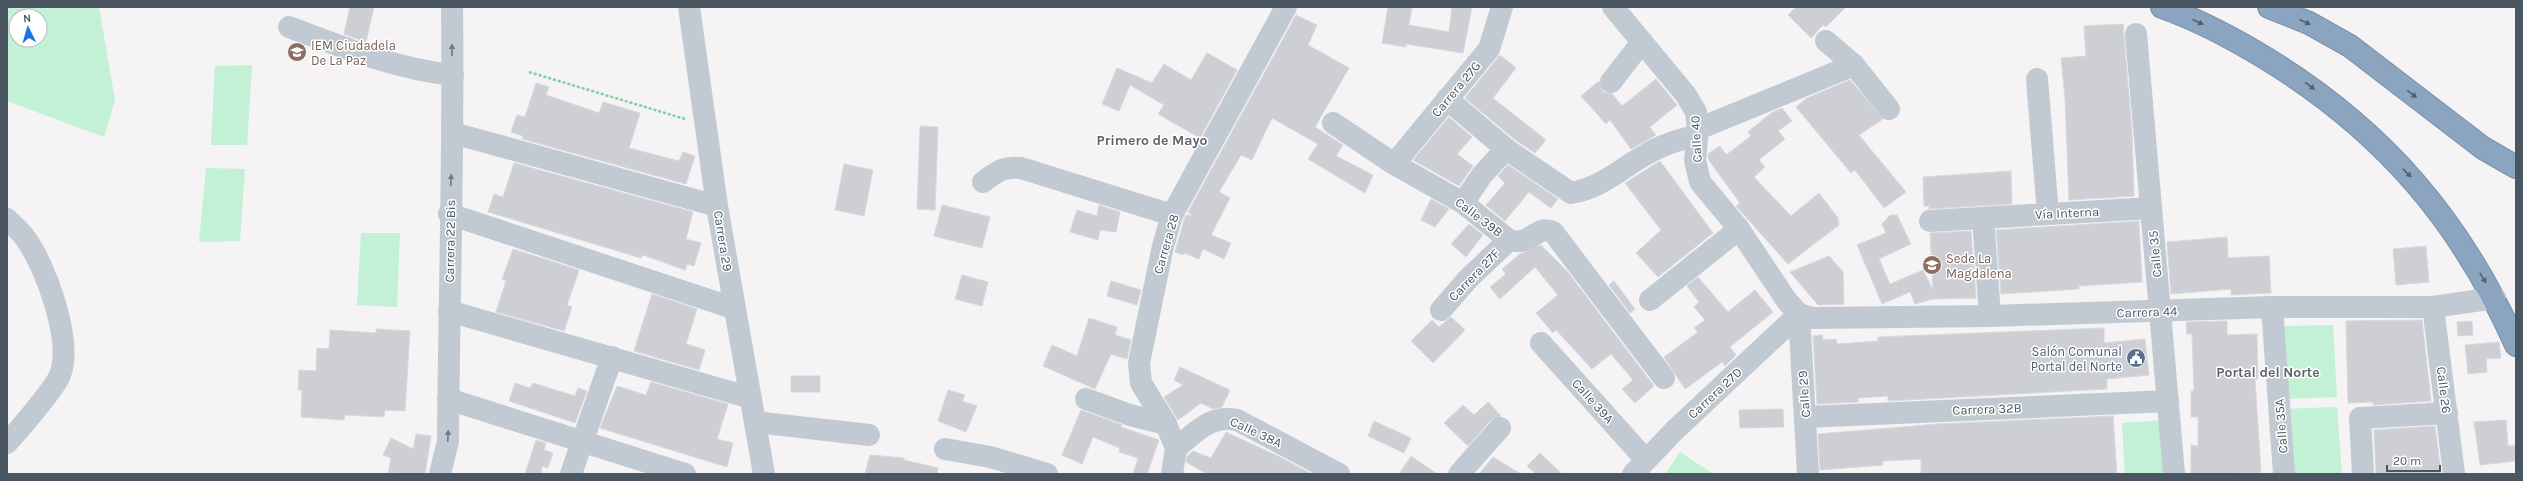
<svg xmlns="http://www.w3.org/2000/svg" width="2523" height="481" font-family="Karla,sans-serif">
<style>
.green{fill:#c3f1d5;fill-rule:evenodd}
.building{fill:#cdcfd5;stroke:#d7d9de}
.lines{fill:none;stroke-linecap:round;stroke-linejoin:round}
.highway-casing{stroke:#7690ad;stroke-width:24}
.path{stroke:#7ad0a6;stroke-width:2.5;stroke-dasharray:3 2;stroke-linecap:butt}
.minor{stroke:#c1cad2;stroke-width:22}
.highway{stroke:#8ba5c1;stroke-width:22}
.oneway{fill:#505e6b}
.oneway2{fill:#6e7983}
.labels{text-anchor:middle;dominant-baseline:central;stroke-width:3;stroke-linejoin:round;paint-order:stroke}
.education-label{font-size:13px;fill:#785e54;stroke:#fff;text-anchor:start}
.street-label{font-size:13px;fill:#4a5661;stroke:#fff}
.service-label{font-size:13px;fill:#4e5e75;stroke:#fff;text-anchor:end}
.neighbourhood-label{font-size:14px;font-weight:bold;fill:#5f6368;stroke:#fff}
</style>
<rect width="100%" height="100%" fill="#f5f3f3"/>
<g class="green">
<path d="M7,7H99L115,100L104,137L7,101ZM16,16H40V40H16Z"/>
<path d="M252,65L247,145H211L215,66Z"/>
<path d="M206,168L245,169L240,241L199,242Z"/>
<path d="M361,233H400L397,307L357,305Z"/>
<path d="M2333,325L2337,397L2287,399L2283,326Z"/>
<path d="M2337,407L2342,474H2287L2282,409Z"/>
<path d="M2164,420L2167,474H2125L2122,423Z"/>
<path d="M1680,452L1713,474H1665Z"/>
</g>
<g class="building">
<path d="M350,7H374L366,42L344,34Z"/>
<path d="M1388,7H1412L1409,25L1449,32L1452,7H1472L1463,53L1406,44V47L1382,43Z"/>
<path d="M1796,7H1846L1826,27L1823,25L1811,38L1788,15Z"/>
<path d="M1296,15L1317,25L1308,45L1349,68L1315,127L1343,145L1336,156L1373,175L1365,193L1308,159L1318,144L1272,118L1252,160L1241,155L1219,192L1230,198L1211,235L1231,243L1224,259L1203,249L1199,259L1184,253L1183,255L1175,252L1184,220L1186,215L1193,216L1188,212Z"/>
<path d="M2123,24L2132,132L2134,196L2069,200L2065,98L2061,58L2086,56L2084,26Z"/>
<path d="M1207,53L1237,70L1200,138L1158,114L1164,105L1130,85L1119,111L1102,104L1117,68L1152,83L1164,64L1191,80Z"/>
<path d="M1500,55L1516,68L1493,98L1546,140L1535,153L1514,139L1465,98Z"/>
<path d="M1656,79L1677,105L1650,127L1656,135L1631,149L1610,120L1606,124L1581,96L1599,81L1603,92L1612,94L1622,106Z"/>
<path d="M1850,80L1883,119L1859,135L1906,192L1884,208L1855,170L1851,173L1796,107L1807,98Z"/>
<path d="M536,83L549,87L546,95L599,113L603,102L640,113L629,148L679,161L683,152L695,156L686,184L522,139L523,136L511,132L517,115L525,117Z"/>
<path d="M1782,108L1792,121L1778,131L1785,139L1759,160L1765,167L1754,177L1791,216L1819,193L1838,218L1839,225L1788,264L1736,206L1740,203L1708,159V154L1720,146L1726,155L1751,136L1748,132L1771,113Z"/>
<path d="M1449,117L1472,137L1457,154L1473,166L1459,186L1413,160Z"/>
<path d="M920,126L938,127L935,210L917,209Z"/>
<path d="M1660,161L1713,233L1658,277L1636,253L1661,230L1625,183Z"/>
<path d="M514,163L693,212L686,239L701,243L694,266L687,264L685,270L643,255L641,258L488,212L494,194L503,197Z"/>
<path d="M844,164L873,170L864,216L835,210Z"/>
<path d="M1508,165L1558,199L1551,208L1529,192L1505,221L1486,205L1505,183L1498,176Z"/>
<path d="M2011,171L2012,204L1929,209V206H1924L1923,177Z"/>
<path d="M1431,199L1449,209L1435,227L1421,220Z"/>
<path d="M942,205L990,217L982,248L934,236Z"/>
<path d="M1099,205L1120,212L1116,232L1100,230L1098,240L1070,232L1077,210L1097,216Z"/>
<path d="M1890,215H1897L1911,244L1879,259L1890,284L1923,270L1933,290L1930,233L1971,231L1976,298L1933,299L1915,304L1910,292L1882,304L1857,245L1886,233L1882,224Z"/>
<path d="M2139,221L2142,282L2079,286V289L2001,294L1996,230Z"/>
<path d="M1469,224L1483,235L1466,257L1451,244Z"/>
<path d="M2227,237L2228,258L2269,256L2271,293L2231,295V289L2171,294L2167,242Z"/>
<path d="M1541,245L1567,271L1654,386L1635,403L1622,389L1633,380L1611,354L1592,369L1556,330L1553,333L1536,313L1558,295L1535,267L1500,299L1490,287L1506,274L1502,269L1520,254Z"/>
<path d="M2426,246L2429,282L2396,285L2393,249Z"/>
<path d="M513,249L579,270L567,305L572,307L564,331L496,312L506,281L502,279Z"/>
<path d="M1829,256L1843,272L1844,304L1818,305L1790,272Z"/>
<path d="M962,275L988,282L982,306L955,299Z"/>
<path d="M1698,277L1728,312L1755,290L1773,312L1730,347L1736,355L1725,366L1722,362L1685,389L1664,357L1698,332L1694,328L1705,320L1694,307L1699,302L1687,286Z"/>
<path d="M1111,281L1141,290L1137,305L1107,296Z"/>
<path d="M1614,281L1635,309L1630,313L1609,285Z"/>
<path d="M652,294L697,309L686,344L705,350L699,370L634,351Z"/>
<path d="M1451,317L1465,330L1433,363L1411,341L1432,320L1439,327Z"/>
<path d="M1089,318L1117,327L1115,335L1131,340L1127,359L1111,354L1095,389L1043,366L1052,345L1077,356Z"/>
<path d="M2422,320L2431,401L2373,405V402L2348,403L2346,321Z"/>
<path d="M2227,321V335L2257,334L2258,379H2255L2261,473L2191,474V445L2198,446V417H2191V391H2194L2192,334H2187L2186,322Z"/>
<path d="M2472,321L2473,335L2458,336L2457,322Z"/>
<path d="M2104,328V343L2145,339L2149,375L2107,379V389L1888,401V396L1858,398V402L1817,404L1813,336L1822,335L1823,340L1836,339L1837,344L1878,341V337Z"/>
<path d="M376,329L410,331L405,411L385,410L384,417L345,415L344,420L301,417L302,390H298L299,370L316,371L317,348L329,349L330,330L376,333Z"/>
<path d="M2499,342L2501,358L2486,359L2487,372L2468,374L2465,345Z"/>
<path d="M1180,367L1230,390L1222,407L1213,409L1201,403L1178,420L1164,397L1183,385L1174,380Z"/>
<rect x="791" y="376" width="29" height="16"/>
<path d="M651,382L728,404L717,439L733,443L727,467L600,428L617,386L646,395Z"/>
<path d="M515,383L530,388L533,383L575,396L578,388L587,391L575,423L509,401Z"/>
<path d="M948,390L965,395L962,401L977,406L966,432L938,421Z"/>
<path d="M1488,402L1501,416L1491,420L1468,446L1444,423L1463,405L1474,415Z"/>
<path d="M1783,409L1784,427L1740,428L1739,410Z"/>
<path d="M1081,410L1122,425L1121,427L1159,440L1147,474H1133L1138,458L1119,452L1120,448L1093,437L1082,464L1062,455Z"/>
<path d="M2113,416L2117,474H1921V459L1883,461V465L1820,470L1818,434L1938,424Z"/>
<path d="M2506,420L2508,446L2516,445V461L2480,465L2474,422Z"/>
<path d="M1374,421L1411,438L1404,453L1368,436Z"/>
<path d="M2435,426L2441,474H2376L2374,430Z"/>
<path d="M1226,432L1278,456L1312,474H1207L1186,462L1187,456L1193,451L1211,458Z"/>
<path d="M416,434L431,436L425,474L388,473L391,458L383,455L391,438L413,449Z"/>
<path d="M536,440L546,443L544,450L553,453L548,468L542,466L541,474H525Z"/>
<path d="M1540,453L1562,474H1536L1527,466Z"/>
<path d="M870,455L904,458V460L938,468L937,474H865Z"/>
<path d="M1411,456L1437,474H1399Z"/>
<path d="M1493,457L1521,474H1479Z"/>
</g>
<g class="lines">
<defs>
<g id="highway">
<path d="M2162,7C2199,20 2234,39 2267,59C2384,131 2461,221 2516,345"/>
<path d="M2269,7L2309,23L2350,46L2483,148L2516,167"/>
</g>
</defs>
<use href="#highway" class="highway-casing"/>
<path class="path" d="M529,72L685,119"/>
<g class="minor">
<path d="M689,7L717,206L764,474"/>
<path d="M1613,7L1686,95L1696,112L1698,129L1695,160L1700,182L1739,229L1787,301L1799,314"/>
<path d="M289,27C342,47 396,69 453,75"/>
<path d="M2136,34L2174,474"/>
<path d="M1826,41L1854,65L1889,109"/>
<path d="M2037,79L2048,214"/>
<path d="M1611,82L1642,42"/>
<path d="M1447,99L1506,149"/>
<path d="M1333,123L1394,164L1463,203L1509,240C1532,247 1535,224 1553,232L1664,378"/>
<path d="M1698,129L1854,65"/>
<path d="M453,133L717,206"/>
<path d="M1394,164L1489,49L1502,7"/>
<path d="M983,182C996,172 1004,166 1021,168L1172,215"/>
<path d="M1463,203L1482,175L1506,149L1571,193C1601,188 1620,169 1645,155C1661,145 1679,140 1697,135"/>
<path d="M449,214L733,308"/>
<path d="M1983,218L1990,316"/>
<path d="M7,219C13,225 21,231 26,239C46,267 73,341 60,375C55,388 18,431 7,443"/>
<path d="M1930,221L2151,208"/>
<path d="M1650,300L1739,229"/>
<path d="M2272,307L2284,474"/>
<path d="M2433,307L2454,474"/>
<path d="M1441,310L1468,279L1509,240"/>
<path d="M449,311L751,398"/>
<path d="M1799,314L1812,318L1990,316L2272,307H2433L2495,298"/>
<path d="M1799,314L1808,474"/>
<path d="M1541,343L1646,460"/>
<path d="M448,399L685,474"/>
<path d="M1086,399L1130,415L1166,424"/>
<path d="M1806,417L2168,401"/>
<path d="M755,422L869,435"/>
<path d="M1176,448C1196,433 1210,414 1237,420L1339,474"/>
<path d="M945,449L990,457L1047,474"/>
<path d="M440,474L448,441C449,296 454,152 452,7"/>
<path d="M571,474L612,357"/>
<path d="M1172,474L1176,448L1166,424L1141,383L1139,363L1163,246L1172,215L1286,7"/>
<path d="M1459,474L1500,428"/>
<path d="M1633,474L1675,430L1799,314"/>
<path d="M2363,474L2360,418L2447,413"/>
</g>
<use href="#highway" class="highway"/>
</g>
<defs><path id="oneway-solid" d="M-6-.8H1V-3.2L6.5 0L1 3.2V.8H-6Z"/></defs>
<g class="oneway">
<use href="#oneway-solid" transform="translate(2198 22) rotate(24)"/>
<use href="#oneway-solid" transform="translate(2305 22) rotate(24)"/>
<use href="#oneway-solid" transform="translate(2310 86) rotate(36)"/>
<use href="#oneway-solid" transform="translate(2412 94) rotate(38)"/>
<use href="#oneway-solid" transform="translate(2407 173) rotate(45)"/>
<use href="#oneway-solid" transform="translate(2483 278) rotate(58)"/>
</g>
<g class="oneway2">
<use href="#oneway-solid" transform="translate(452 50) rotate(-91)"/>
<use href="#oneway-solid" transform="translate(451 180) rotate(-87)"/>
<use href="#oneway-solid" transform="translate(448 436) rotate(-88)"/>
</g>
<defs>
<symbol id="university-disc" viewBox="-11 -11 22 22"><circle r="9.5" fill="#8d6e63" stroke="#fff"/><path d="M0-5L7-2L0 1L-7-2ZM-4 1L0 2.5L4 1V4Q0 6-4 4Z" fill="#fff"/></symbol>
<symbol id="school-disc" viewBox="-11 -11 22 22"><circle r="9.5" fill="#8d6e63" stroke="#fff"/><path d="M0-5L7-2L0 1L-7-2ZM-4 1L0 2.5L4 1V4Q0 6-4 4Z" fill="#fff"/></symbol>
<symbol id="civic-disc" viewBox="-11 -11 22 22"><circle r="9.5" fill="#5c6f8a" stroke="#fff"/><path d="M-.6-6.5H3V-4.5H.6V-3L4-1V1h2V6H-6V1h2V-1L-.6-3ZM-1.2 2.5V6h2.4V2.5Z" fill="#fff"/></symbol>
</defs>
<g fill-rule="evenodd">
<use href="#university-disc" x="286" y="41" width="22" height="22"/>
<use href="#school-disc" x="1921" y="254" width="22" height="22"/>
<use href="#civic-disc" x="2125" y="347" width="22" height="22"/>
</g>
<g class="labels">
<g class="education-label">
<text x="311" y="45">IEM Ciudadela<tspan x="311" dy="15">De La Paz</tspan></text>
<text x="1946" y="258">Sede La<tspan x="1946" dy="15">Magdalena</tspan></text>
</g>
<g class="street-label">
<text transform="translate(1456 89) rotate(-50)">Carrera 27G</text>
<text transform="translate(1696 139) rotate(-93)">Calle 40</text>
<text transform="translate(2067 213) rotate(-3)">Vía Interna</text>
<text transform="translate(1479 217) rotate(37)">Calle 39B</text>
<text transform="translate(450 241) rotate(-89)">Carrera 22 Bis</text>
<text transform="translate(723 241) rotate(81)">Carrera 29</text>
<text transform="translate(1166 244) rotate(-74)">Carrera 28</text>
<text transform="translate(2155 254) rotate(-95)">Calle 35</text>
<text transform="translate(1474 275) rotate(-46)">Carrera 27F</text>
<text transform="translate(2147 312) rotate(-2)">Carrera 44</text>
<text transform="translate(2444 390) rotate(83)">Calle 26</text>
<text transform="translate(1715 393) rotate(-43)">Carrera 27D</text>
<text transform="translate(1804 394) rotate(-94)">Calle 29</text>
<text transform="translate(1593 401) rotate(48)">Calle 39A</text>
<text transform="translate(1987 409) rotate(-2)">Carrera 32B</text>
<text transform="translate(2281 426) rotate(-94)">Calle 35A</text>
<text transform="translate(1256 432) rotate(25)">Calle 38A</text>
</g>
<g class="service-label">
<text x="2122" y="351">Salón Comunal<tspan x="2122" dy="15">Portal del Norte</tspan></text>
</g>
<g class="neighbourhood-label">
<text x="1152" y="140">Primero de Mayo</text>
<text x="2268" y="372">Portal del Norte</text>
</g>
</g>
<rect width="2523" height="481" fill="none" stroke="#4a5661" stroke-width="16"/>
<g transform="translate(28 28) rotate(355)"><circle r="19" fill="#ffffff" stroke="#b7bbc0"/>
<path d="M0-3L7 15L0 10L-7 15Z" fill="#1a73e8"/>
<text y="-6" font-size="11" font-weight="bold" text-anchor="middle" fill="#4a5661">N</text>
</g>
<path d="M2387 465v6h53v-6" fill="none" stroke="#4a5661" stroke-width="2"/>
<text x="2393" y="465" font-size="12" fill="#4a5661" stroke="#ffffff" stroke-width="3" paint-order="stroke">20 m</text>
</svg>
